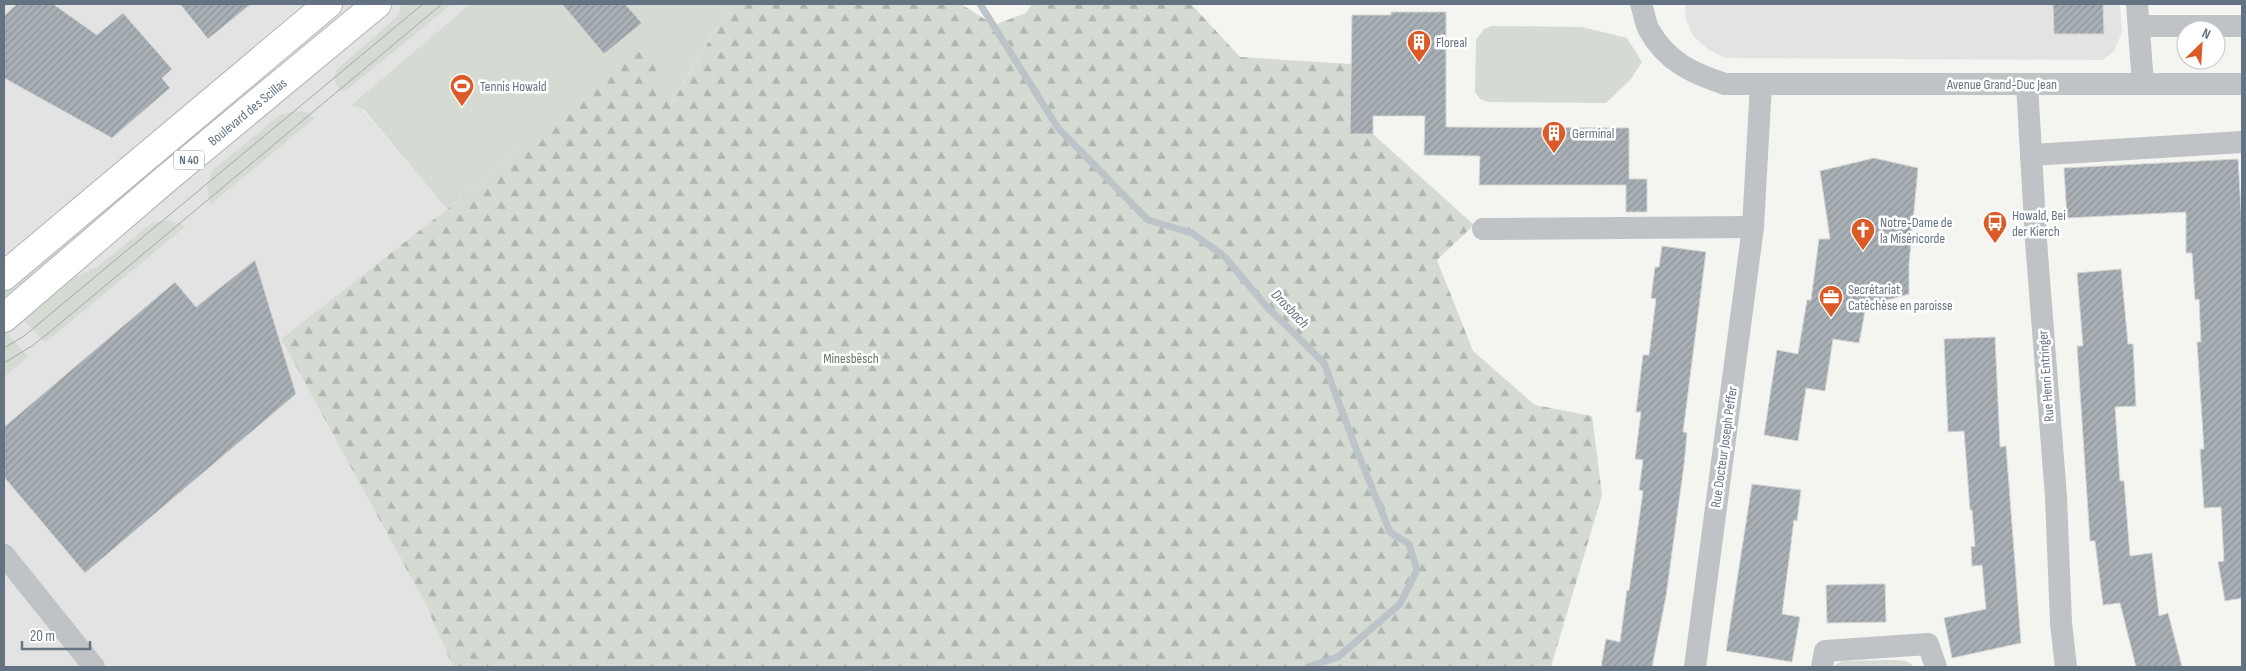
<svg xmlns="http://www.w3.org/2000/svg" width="2246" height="671" font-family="'Sofia Sans Condensed',sans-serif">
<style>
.built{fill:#e2e3e2}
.green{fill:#d5dbd2}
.forest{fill:url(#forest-firs)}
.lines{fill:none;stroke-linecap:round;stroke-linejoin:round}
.stream{stroke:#bbc4c9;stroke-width:7}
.building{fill:url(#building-hatch);stroke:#d5d6d3}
.major-casing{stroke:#b2b6ba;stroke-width:30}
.minor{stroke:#bfc3c6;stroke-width:22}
.major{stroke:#fff;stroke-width:28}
.tram{stroke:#a2a7ad;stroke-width:1}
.labels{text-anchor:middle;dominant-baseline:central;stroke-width:5;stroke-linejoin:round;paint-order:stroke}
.shield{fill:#fff;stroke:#929da7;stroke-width:1}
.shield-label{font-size:12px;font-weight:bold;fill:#647381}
.poi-label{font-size:14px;fill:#647381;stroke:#fff;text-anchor:start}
.street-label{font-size:14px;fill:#647381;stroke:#fff}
.park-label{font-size:14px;fill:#667863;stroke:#fff}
.water-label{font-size:15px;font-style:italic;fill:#60747e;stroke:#fff}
</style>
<defs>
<pattern id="forest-firs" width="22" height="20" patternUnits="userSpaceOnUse" patternTransform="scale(1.25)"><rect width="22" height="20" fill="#d5dbd2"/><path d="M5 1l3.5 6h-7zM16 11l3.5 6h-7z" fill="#b0b6b0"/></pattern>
<pattern id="building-hatch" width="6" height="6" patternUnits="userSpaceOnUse" patternTransform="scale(1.25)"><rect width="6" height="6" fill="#a9b0b5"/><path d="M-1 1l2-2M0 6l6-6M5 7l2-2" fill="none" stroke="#8d9499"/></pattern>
</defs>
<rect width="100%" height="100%" fill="#f4f4f1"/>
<g class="built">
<path d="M4,4H470L350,106L362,109L447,209L281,339L426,605L453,667H4Z"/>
<path d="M1685,4H2120L2122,32L2114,51L2103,60L1725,58L1709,50L1693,36L1686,20Z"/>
</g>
<g class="green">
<path d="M402,4H452L344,92C334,85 334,81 336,70L397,17Z"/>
<path d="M470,4H731L669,107L648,45L447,209L363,109L350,106Z"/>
<path d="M1492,26L1582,27L1627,38L1642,62L1631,79L1606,103L1488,102L1480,99L1475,92L1476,40L1484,29Z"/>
<path d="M296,111L306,112L315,118L210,205L207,187L213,170L281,114Z"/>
<path d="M199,128L204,131L6,302L4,299V291Z"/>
<path d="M167,220L186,226L45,343L21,317L71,278L85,273L98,266L152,223Z"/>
<path d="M5,331L28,357L4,377V332Z"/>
<path d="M1895,660L1906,661L1915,667H1832L1842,661Z"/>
</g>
<path class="forest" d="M731,4H961L994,25L1026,13L1032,4H1191L1240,57L1351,64L1350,134H1373L1474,225L1437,260L1473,351L1535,405L1592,416L1602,495L1551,667H453L426,605L281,339L447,209L648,44L670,106Z"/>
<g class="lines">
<path class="stream" d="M980,4L1058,128L1148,220L1192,233L1224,256L1266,306L1324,363L1355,446L1390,532L1409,544L1417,570L1400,604L1338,657L1308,667"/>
</g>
<g class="building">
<path d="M17,4H53L97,35L123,13L172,69L162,78L170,88L112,138L4,78V16Z"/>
<path d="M180,4H251L208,39Z"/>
<path d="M562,4H625L642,23L604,54Z"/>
<path d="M2053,4H2103L2104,34H2054Z"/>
<path d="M1391,12H1446V127L1629,128V179H1647V212H1626V185H1479L1480,156L1424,155L1425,116H1373V134H1350L1352,15H1391Z"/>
<path d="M1874,158L1918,168L1909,264V294L1866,306L1859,343L1833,339L1825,391L1806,388L1798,441L1764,435L1777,350L1798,354L1807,300H1811L1819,239H1830L1820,171Z"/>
<path d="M2238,159L2242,226V598L2225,601L2218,562L2224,561L2221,507L2204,508L2200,449H2204L2197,342H2201L2199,299L2195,300L2192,253H2186V212L2067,218L2064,168Z"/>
<path d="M1662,246L1706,252L1683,432L1687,433L1684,465L1666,596L1652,667H1601L1606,639L1620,642L1627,590L1629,591L1643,491L1639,490L1643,460L1635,459L1641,412H1636L1643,355H1649L1656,299L1651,298L1655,267H1659Z"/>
<path d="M255,260L296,394L85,573L4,477V427L175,282L196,307Z"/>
<path d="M2121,269L2128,344H2133L2136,406L2115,407L2120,481H2124L2130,556L2152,553L2159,616L2168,613L2182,667H2136L2120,603L2103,605L2095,541H2090L2077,346H2083L2077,273Z"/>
<path d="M1995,337L2000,447L2006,446L2021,643L1952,658L1944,618L1986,609L1982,565L1972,566L1971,547L1975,546L1972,510H1970L1964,431L1948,432L1944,339Z"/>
<path d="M1752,484L1801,490L1797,521L1794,520L1782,614L1800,617L1792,662L1726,651Z"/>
<path d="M1874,584H1885L1886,622L1827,623L1826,585Z"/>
</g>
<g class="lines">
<defs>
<g id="major">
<path d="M4,276L328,4"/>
<path id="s1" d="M4,318L167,178L377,4"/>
</g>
</defs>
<use href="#major" class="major-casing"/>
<g class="minor">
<path d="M1641,4C1644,12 1645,23 1649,30C1667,62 1692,73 1725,84H2242"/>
<path d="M2137,4L2143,84"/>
<path d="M2139,26H2242"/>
<path d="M2027,84L2036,241L2056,497L2061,623L2066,667"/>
<path d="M2031,155L2242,142"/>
<path d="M1483,229L1753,227"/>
<path d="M4,555L94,667"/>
<path d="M1695,667L1753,227L1761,84"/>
<path d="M1822,667L1825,651L1928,644L1936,667"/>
</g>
<use href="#major" class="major"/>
<g class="tram">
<path d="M4,348L24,336L423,4"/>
<path d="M4,363L32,346L51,331L442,4"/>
</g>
</g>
<defs>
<symbol id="building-pin" viewBox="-11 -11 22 30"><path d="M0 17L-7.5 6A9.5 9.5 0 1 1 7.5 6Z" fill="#dc5a28" stroke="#fff"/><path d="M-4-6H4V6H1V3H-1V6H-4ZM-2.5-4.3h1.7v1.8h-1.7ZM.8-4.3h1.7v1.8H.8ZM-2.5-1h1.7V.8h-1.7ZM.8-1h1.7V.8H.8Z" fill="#fff"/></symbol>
<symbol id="stadium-pin" viewBox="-11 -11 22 30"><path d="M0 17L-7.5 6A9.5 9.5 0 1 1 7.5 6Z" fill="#dc5a28" stroke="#fff"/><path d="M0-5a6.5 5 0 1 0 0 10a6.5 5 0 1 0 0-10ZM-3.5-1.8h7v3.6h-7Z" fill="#fff"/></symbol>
<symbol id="bus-pin" viewBox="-11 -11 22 30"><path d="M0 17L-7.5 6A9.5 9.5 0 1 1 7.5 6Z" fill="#dc5a28" stroke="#fff"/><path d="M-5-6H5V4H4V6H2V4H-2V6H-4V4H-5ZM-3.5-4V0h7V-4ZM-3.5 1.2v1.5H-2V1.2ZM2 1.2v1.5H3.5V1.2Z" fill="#fff"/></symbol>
<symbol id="church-pin" viewBox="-11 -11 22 30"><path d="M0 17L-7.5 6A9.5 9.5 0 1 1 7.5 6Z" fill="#dc5a28" stroke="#fff"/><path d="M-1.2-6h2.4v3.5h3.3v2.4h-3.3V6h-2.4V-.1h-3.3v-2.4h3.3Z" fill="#fff"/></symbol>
<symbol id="office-pin" viewBox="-11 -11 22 30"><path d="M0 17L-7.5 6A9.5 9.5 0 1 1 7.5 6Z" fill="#dc5a28" stroke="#fff"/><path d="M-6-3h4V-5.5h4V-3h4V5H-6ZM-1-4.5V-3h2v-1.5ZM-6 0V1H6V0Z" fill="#fff"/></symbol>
</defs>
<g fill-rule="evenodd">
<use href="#building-pin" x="1405" y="28" width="28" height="38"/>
<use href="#stadium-pin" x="448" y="72" width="28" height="38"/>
<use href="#building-pin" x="1540" y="119" width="28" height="38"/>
<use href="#bus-pin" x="1981" y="209" width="28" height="38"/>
<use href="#church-pin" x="1849" y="216" width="28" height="38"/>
<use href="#office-pin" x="1817" y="283" width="28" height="38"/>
</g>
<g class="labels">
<rect class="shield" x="174" y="150.5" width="30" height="19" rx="4"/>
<g class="shield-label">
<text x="189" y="160">N 40</text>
</g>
<g class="poi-label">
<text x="1436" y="42">Floreal</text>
<text x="480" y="86">Tennis Howald</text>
<text x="1572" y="133">Germinal</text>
<text x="2012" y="215">Howald, Bei<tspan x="2012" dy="16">der Kierch</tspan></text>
<text x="1880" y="222">Notre-Dame de<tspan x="1880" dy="16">la Miséricorde</tspan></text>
<text x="1848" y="289">Secrétariat<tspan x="1848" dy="16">Catéchèse en paroisse</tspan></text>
</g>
<g class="street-label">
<text x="2002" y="84">Avenue Grand-Duc Jean</text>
<text stroke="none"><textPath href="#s1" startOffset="319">Boulevard des Scillas</textPath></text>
<text transform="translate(2046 376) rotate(-94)">Rue Henri Entringer</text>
<text transform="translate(1724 447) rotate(-82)">Rue Docteur Joseph Peffer</text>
</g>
<g class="park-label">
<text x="851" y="358">Minesbësch</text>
</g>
<g class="water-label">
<text transform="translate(1290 309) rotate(46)">Drosbach</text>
</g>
</g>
<rect width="2246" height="671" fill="none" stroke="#647381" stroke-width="10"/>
<g transform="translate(2201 45) rotate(25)"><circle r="24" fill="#ffffff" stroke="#c1c7cd"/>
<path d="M0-4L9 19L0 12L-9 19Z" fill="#dc5a28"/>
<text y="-8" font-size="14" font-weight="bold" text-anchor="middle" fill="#647381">N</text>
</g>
<path d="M22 641v8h68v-8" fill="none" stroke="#647381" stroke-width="2.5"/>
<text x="30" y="641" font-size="15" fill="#647381" stroke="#ffffff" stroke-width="4" paint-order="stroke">20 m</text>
</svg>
